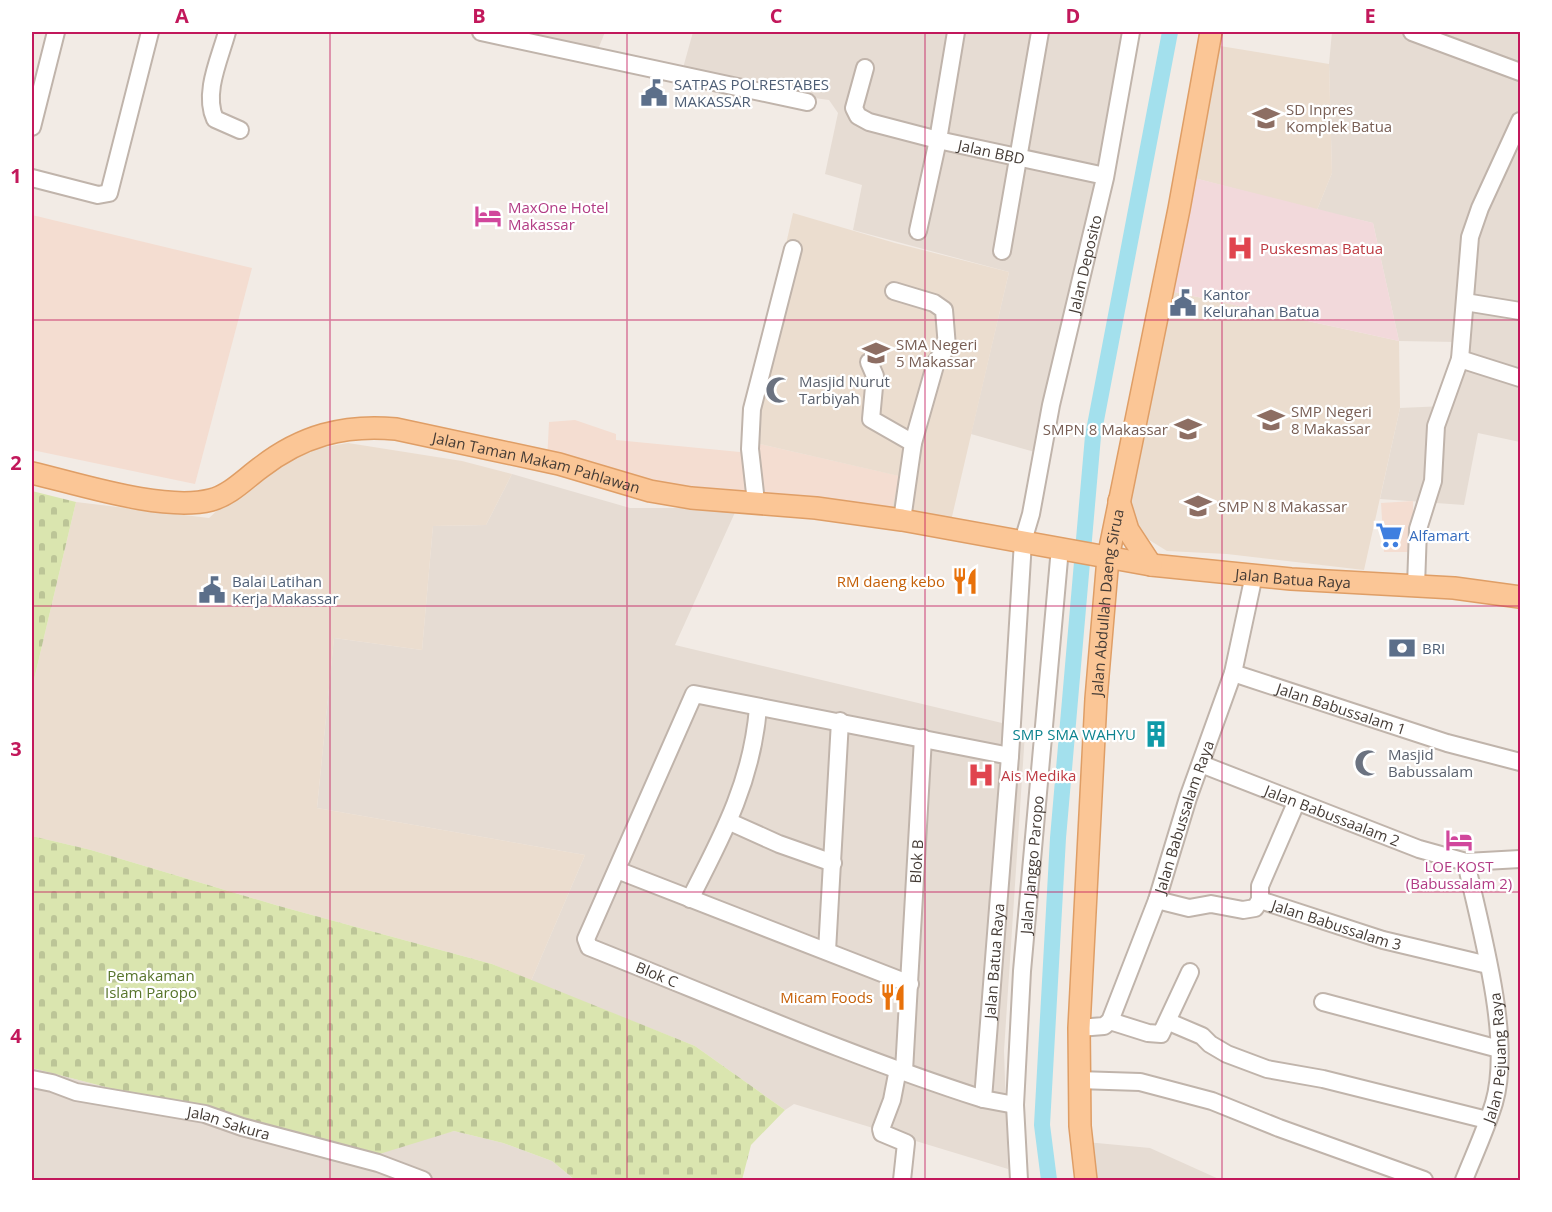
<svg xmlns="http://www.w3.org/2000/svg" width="1552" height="1212" font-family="'Open Sans',sans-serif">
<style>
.residential{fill:#e6dcd3}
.commercial{fill:#f4ddd1}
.education{fill:#ebddcf}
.medical{fill:#f2d9db}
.cemetery{fill:url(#cemetery-stones)}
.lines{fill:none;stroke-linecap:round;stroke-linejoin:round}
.canal{stroke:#a3e0ed;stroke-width:16}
.minor-casing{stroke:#c0b4ab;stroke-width:20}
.major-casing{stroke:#df9e66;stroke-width:24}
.minor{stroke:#fff;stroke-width:16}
.major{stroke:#fbc696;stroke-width:21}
.grid{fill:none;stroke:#c2185b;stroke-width:1.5;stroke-opacity:0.55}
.labels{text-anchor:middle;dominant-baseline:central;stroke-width:4.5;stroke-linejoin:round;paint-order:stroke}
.service-label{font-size:15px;fill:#4e5e75;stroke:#fff;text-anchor:start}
.education-label{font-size:15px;fill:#785e54;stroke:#fff;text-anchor:start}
.street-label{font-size:15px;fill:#443b35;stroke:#fff}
.hotel-label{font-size:15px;fill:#b23c85;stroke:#fff;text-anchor:start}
.health-label{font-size:15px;fill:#be3a42;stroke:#fff;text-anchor:start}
.worship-label{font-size:15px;fill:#5b616d;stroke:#fff;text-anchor:start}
.shop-label{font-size:15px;fill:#366cbe;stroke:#fff;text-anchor:start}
.food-label{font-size:15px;fill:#c56008;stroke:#fff;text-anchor:end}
.culture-label{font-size:15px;fill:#0d838f;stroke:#fff;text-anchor:end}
.park-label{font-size:15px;fill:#57742b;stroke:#fff}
.neatline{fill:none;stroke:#c2185b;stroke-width:2}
.grid-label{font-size:20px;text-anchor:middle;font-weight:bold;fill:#c2185b}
</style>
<defs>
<pattern id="cemetery-stones" width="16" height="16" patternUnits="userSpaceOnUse" patternTransform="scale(1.5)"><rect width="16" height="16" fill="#dae5af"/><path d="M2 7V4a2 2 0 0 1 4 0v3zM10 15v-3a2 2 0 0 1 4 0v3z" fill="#bcc597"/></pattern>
</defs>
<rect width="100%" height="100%" fill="#f2ebe5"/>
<g class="residential">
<path d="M510,32H605L599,47H578Z"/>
<path d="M693,32H1135L1049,456L971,434L1009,272L853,230L862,185L825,174L838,113L829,100L772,92L683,68Z"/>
<path d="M1332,32H1520V442L1478,433L1464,505L1380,499L1400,408L1445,406L1457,342L1399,341L1373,223L1317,210L1332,173L1329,64Z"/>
<path d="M512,474L630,508H737L675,645L1002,723L1025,733L1004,1051L1008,1169L794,1104L785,1110L695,1046L531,981L585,855L317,808L334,638L422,650L433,526L486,525Z"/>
<path d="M32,1068L183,1107L421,1139L454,1131L503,1143L552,1161L575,1180H32Z"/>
<path d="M1086,1142L1150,1148L1221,1180H1090Z"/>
</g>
<g class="commercial">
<path d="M32,215L252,268L195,484L32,450Z"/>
<path d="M575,420L616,434V440L740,452L742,440L900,476L892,509L643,484L547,462L549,422Z"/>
<path d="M1413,501L1414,552H1384L1381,503Z"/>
</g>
<g class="education">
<path d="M1214,45L1329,64L1332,173L1317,210L1190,177Z"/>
<path d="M793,213L895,243L1009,272L951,521L892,509L899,476L742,440Z"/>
<path d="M1170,291L1399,341L1400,408L1364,570L1227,554L1167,551L1146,538L1136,525L1129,510Z"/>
<path d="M348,443L462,461L512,474L486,525L433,526L422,650L334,638L317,808L585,855L531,981L492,964L279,906L91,850L32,836V688L76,502L209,518L240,489L302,451Z"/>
</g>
<path class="medical" d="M1190,177L1373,223L1399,341L1170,291Z"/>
<g class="cemetery">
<path d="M32,491L76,502L32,688Z"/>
<path d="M32,836L91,850L279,906L492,964L695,1046L785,1110L751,1145L742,1180H575L552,1161L503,1143L454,1131L373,1156L32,1068Z"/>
</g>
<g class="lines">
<path class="canal" d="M1049,1180L1042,1125L1058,838L1093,436L1170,32"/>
<defs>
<g id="minor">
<path d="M227,32C220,58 203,93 215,119L240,130"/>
<path d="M481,32L807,102"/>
<path d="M1412,32L1520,72"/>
<path id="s1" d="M865,68L854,108L858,116L869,122L938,140L1105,176"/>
<path d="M32,127L56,32"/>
<path d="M32,178L98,195L109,193L150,32"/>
<path d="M918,231L938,140L956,32"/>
<path d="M1002,251L1040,32"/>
<path d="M894,291L934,303L944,310L947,347L936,362L913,443L902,520"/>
<path d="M1465,302L1520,311"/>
<path d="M1460,359L1520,378"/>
<path d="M869,362L875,376L871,419L913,443"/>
<path d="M756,502L750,449L752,409L793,249"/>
<path d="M1416,586L1418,529L1433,481L1436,426L1460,359L1470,237L1480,208L1520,121"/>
<path id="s2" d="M1233,673L1447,743L1520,762"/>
<path id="s3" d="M1201,764L1419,849L1466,862L1520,859"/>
<path d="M730,822L779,844L833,863"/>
<path d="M617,870L910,984"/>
<path d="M690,899C723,835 752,781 758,708"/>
<path id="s4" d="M1157,900L1189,908L1211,904L1243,910L1255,908L1260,900L1383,940L1488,965"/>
<path d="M1260,900V886L1296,803"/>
<path d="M827,951L840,721"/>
<path d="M1323,1002L1499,1049"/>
<path d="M1110,1021L1148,1033L1161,1034L1190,972"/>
<path d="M1169,1022L1202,1036L1210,1044L1227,1054L1267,1069L1323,1079L1487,1120"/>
<path id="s5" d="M1079,1028L1104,1026L1110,1021L1157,900L1188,798L1233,673L1254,575"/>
<path d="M898,1069L892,1100L881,1129L882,1133L906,1143L902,1180"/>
<path id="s6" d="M904,1071L923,738"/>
<path id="s7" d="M32,1079L52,1083L76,1092L205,1114L242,1127L378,1163L423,1180"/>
<path d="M1078,1080L1140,1082L1212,1101L1279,1128L1424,1180"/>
<path d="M983,1099C849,1056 720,999 589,947L586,939L694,694L1010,756"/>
<path id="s8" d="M1015,1105L983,1099L1010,756L1023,541L1031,514L1051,405L1105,178L1131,32"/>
<path id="s9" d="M1019,1180L1015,1105L1022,971L1060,548"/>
<path id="s10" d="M1464,1180C1474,1155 1486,1129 1494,1103C1513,1038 1480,928 1466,862"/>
</g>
<g id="major">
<path id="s11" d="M32,473C79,484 164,512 211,500C230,495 245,479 260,468C301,436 344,424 396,429L559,464L650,491L691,498L816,508L902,520L1151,565L1291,579L1454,588L1520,597"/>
<path d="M1119,501L1128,530L1151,565"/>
<path id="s12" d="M1086,1180L1080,1126L1079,1028L1096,699L1108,558L1179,209L1211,32"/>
</g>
</defs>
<use href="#minor" class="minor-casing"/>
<use href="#major" class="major-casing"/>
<use href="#minor" class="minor"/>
<use href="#major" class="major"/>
</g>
<path class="grid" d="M330,32V1180M627,32V1180M925,32V1180M1222,32V1180M32,320H1520M32,606H1520M32,892H1520"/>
<defs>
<symbol id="civic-bare" viewBox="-9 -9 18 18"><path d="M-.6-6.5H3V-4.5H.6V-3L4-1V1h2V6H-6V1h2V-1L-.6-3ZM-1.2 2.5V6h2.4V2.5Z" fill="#5c6f8a" stroke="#fff" stroke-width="2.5" paint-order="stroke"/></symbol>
<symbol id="school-bare" viewBox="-9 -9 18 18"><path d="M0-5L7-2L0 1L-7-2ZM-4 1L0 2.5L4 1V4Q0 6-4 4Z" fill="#8d6e63" stroke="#fff" stroke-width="2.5" paint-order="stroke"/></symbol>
<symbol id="hotel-bare" viewBox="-9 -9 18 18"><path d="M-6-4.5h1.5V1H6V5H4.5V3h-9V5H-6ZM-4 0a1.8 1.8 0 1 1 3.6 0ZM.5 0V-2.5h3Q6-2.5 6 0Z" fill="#d1479c" stroke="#fff" stroke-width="2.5" paint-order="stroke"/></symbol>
<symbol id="hospital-bare" viewBox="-9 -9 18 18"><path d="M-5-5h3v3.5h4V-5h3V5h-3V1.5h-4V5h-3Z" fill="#e0444e" stroke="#fff" stroke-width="2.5" paint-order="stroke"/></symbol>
<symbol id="mosque-bare" viewBox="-9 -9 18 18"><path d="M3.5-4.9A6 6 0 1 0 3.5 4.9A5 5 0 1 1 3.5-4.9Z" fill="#6b7280" stroke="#fff" stroke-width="2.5" paint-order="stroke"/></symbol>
<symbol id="supermarket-bare" viewBox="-9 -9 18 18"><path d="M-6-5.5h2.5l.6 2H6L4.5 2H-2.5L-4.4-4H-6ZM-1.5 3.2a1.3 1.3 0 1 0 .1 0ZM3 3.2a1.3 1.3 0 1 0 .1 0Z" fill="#3f7fe0" stroke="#fff" stroke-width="2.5" paint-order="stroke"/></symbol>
<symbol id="restaurant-bare" viewBox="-9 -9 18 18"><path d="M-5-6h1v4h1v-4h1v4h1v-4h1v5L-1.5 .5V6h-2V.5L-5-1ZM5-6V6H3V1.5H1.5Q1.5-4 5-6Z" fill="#e8710a" stroke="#fff" stroke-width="2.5" paint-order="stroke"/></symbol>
<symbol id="bank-bare" viewBox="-9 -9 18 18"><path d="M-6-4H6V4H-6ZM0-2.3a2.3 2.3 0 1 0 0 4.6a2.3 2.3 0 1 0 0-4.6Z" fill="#5c6f8a" stroke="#fff" stroke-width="2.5" paint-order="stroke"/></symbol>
<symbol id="building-bare" viewBox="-9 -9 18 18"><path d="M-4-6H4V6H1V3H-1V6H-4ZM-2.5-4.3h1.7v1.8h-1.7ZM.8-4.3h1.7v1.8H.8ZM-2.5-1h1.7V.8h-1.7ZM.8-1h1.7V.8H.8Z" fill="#0f9aa8" stroke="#fff" stroke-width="2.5" paint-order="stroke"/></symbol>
</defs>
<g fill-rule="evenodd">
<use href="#civic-bare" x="635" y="74" width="38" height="38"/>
<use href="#school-bare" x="1247" y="99" width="38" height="38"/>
<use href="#hotel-bare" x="469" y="197" width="38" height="38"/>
<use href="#hospital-bare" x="1221" y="229" width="38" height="38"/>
<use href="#civic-bare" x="1164" y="284" width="38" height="38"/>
<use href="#school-bare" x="857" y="334" width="38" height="38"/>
<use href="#mosque-bare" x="760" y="371" width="38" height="38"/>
<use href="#school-bare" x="1252" y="401" width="38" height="38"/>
<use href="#school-bare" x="1169" y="410" width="38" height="38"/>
<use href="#school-bare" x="1179" y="487" width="38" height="38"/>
<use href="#supermarket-bare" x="1370" y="516" width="38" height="38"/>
<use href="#restaurant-bare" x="946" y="562" width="38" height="38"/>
<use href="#civic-bare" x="193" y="571" width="38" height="38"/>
<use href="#bank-bare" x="1383" y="629" width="38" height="38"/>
<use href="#building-bare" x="1137" y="715" width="38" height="38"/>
<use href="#mosque-bare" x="1349" y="744" width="38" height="38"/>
<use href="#hospital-bare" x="962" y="756" width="38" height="38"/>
<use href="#hotel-bare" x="1440" y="821" width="38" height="38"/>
<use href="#restaurant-bare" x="874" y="978" width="38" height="38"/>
</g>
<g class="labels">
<g class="service-label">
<text x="674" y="84">SATPAS POLRESTABES<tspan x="674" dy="17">MAKASSAR</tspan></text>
<text x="1203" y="294">Kantor<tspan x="1203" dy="17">Kelurahan Batua</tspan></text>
<text x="232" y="581">Balai Latihan<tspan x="232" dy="17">Kerja Makassar</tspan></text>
<text x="1422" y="648">BRI</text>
</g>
<g class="education-label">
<text x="1286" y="109">SD Inpres<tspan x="1286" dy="17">Komplek Batua</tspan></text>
<text x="896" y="344">SMA Negeri<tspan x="896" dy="17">5 Makassar</tspan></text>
<text x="1291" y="411">SMP Negeri<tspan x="1291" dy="17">8 Makassar</tspan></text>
<text x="1168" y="429" text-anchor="end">SMPN 8 Makassar</text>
<text x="1218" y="506">SMP N 8 Makassar</text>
</g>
<g class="street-label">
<text stroke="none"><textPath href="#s1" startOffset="189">Jalan BBD</textPath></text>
<text stroke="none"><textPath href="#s8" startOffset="876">Jalan Deposito</textPath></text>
<text stroke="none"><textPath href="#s11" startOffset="531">Jalan Taman Makam Pahlawan</textPath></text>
<text stroke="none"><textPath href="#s11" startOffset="1298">Jalan Batua Raya</textPath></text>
<text stroke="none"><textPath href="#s12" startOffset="579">Jalan Abdullah Daeng Sirua</textPath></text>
<text stroke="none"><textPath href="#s2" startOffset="114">Jalan Babussalam 1</textPath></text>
<text stroke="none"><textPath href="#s5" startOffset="250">Jalan Babussalam Raya</textPath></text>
<text stroke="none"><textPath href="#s3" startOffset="141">Jalan Babussaalam 2</textPath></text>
<text stroke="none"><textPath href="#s6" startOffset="210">Blok B</textPath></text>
<text stroke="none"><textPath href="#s9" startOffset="316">Jalan Janggo Paropo</textPath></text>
<text stroke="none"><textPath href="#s4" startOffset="190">Jalan Babussalam 3</textPath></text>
<text stroke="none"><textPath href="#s8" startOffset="171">Jalan Batua Raya</textPath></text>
<text transform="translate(657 974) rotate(22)">Blok C</text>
<text stroke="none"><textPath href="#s10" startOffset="128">Jalan Pejuang Raya</textPath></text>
<text stroke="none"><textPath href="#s7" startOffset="202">Jalan Sakura</textPath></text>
</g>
<g class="hotel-label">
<text x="508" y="207">MaxOne Hotel<tspan x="508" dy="17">Makassar</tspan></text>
<text x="1459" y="866" text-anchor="middle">LOE KOST<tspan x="1459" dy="17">(Babussalam 2)</tspan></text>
</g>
<g class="health-label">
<text x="1260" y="248">Puskesmas Batua</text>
<text x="1001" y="775">Ais Medika</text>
</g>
<g class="worship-label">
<text x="799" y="381">Masjid Nurut<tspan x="799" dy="17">Tarbiyah</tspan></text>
<text x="1388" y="754">Masjid<tspan x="1388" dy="17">Babussalam</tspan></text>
</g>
<g class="shop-label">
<text x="1409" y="535">Alfamart</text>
</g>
<g class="food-label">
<text x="945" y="581">RM daeng kebo</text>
<text x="873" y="997">Micam Foods</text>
</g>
<g class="culture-label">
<text x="1136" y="734">SMP SMA WAHYU</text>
</g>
<g class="park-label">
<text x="151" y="975">Pemakaman<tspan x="151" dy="17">Islam Paropo</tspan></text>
</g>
</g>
<rect width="1552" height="1212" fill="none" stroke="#ffffff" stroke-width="66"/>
<rect x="33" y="33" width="1486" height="1146" class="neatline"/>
<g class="grid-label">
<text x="182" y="23">A</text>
<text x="479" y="23">B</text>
<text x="776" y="23">C</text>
<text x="1073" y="23">D</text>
<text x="1370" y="23">E</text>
<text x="16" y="183">1</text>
<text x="16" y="470">2</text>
<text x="16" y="756">3</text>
<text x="16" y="1043">4</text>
</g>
</svg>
